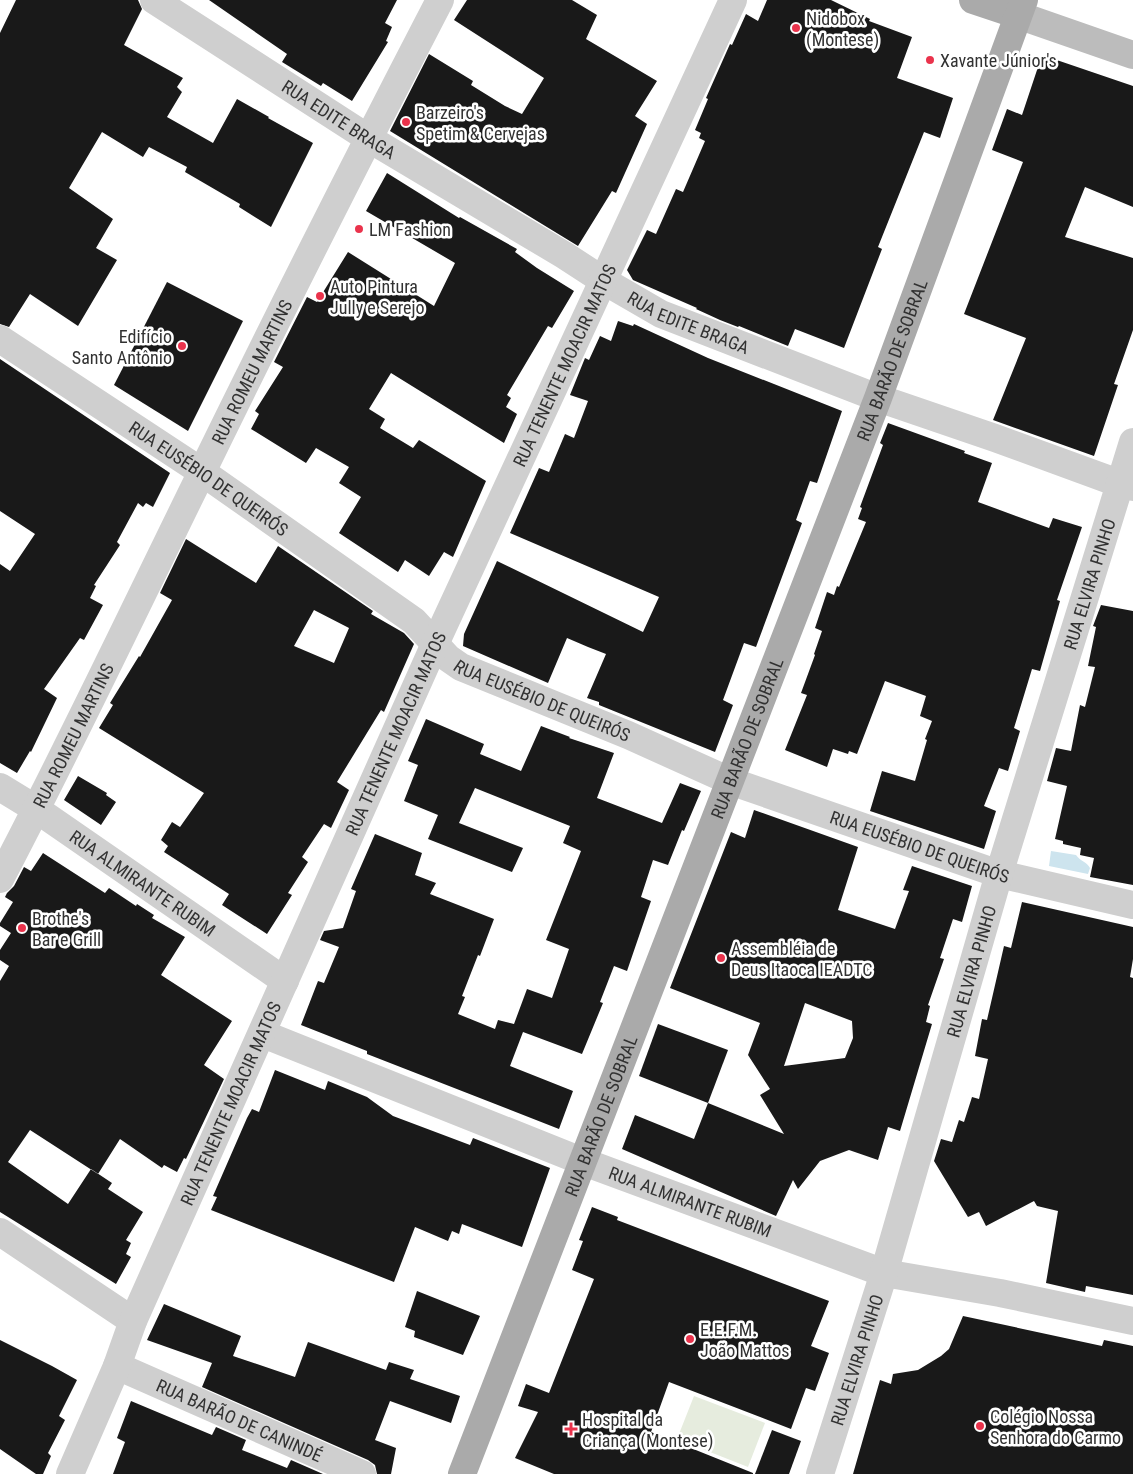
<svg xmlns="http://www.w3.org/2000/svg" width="1133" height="1474" font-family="'Roboto Condensed',sans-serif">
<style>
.green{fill:#e6ecde}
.water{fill:#cde4ee}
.building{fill:#191919;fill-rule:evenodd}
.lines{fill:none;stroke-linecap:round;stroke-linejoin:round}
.minor{stroke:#cfcfcf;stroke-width:28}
.secondary{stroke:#bcbcbc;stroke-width:28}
.primary{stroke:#aaa;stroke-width:28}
.poi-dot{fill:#ea334c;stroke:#fff;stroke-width:2}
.labels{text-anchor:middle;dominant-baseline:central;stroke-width:5;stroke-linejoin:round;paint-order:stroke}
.poi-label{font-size:18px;fill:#323232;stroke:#fff;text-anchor:start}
.street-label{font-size:18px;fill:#323232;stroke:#fff}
</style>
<rect width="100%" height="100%" fill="#fff"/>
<path class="green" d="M694,1396L765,1423L748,1467L677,1439Z"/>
<path class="water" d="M1051,851L1076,855C1080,861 1087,862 1090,868L1088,874L1049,866Z"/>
<g class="building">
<path d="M16,0H138L142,9L124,45L183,78L177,87L182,92L167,117L213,143L237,99L269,117L268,118L313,143L271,227L239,207L240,204L185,172L187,167L149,147L143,157L102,132L69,188L113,219L96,248L117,260L78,326L30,294L9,327L0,324V33Z"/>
<path d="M209,0H397L385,23L392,27L386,41L388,42L352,101L323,83L321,86L282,62L287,54Z"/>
<path d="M467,0H572L597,15L586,39L657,81L635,116L647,124L616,193L612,191L578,246L390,131L429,54L473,81L471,85L505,106L522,114L544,78L454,20Z"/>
<path d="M767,0H831L870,19L869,21L912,37L897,78L953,98L940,138L924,132L878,247L882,249L844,348L795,329L788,346L739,326L738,327L720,320L696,309L697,308L633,280L627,270L647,230L656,234L676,189L683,192L705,141L699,138L701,133L695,130L708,99L706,98L730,44L732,45L746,14L758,21Z"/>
<path d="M1042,55L1133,86V207L1085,187L1065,237L1133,258V330L1114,384L1118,385L1094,456L993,420L1026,338L964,314L1023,162L992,150L1007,109L1022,115Z"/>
<path d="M387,173L459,218L460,217L517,249L515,252L537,268L574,291L552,328L548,326L507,395L511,398L506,407L517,414L504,443L391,373L369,409L385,419L380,428L413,448L419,440L486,481L453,557L444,552L429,576L405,560L398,572L339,533L361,497L339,483L349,467L316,448L306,463L251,429L259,414L255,411L283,367L274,362L307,297L317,302L348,252L434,306L455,263L366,211Z"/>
<path d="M167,282L243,321L188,431L114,385Z"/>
<path d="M618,321L633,326L634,324L708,358L842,411L817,483L810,481L796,520L802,523L756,647L744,643L723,700L733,705L715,752L599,705V702L587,698L606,654L588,647L567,638L548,683L463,646L464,634L497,561L643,632L659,597L510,533L539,468L549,472L565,434L574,438L588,401L570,395L585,358L589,360L600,336L611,341Z"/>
<path d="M0,359L170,473L153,507L146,503L143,507L138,503L117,542L120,545L94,585L96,586L90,598L103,605L84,640L80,638L44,689L57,698L31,752L30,751L17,773L0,763V564L10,571L35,534L0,511Z"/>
<path d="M888,423L965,451L964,453L992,463L978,502L1049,528L1053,518L1082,527L1057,600L1060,601L1040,671L1032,669L1014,728L1020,731L1008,771L999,768L984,806L996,811L984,849L870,811L882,771L915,781L927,740L925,739L932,721L920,716L926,696L885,681L857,754L849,751L848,754L833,749L827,767L785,750L807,695L801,693L815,655L814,654L822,631L815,628L827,592L834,595L837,586L839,587L866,522L858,519L862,508L860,507L883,445L880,443Z"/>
<path d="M186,539L256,583L278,546L373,611L371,614L404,633L414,644L384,712L381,710L337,782L349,790L331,828L324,824L302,857L308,862L288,893L292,895L267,934L222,905L229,894L164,852L168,846L161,840L172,822L180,827L204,793L99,728L113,705L110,703L139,656L140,657L172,600L160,593ZM314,610L349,628L334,663L294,646Z"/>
<path d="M1101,605L1133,611V885L1090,877L1094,858L1080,855L1081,848L1063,844V841L1055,839L1067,786L1047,781L1056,748L1071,751L1080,705L1085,707L1095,667L1088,666L1096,627L1093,626Z"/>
<path d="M426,719L484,744L480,754L521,771L541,726L570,737L569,738L614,753L597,798L662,823L680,783L701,791L684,831L682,830L668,865L653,860L641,897L651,901L627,971L614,966L600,1002L603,1003L582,1054L523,1032L510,1066L573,1091L559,1129L367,1054V1051L301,1025L318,981L324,983L339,947L320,940L324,931L343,928L356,891L351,889L375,834L422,853L415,875L436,883L430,894L494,919L480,956L478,955L462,996L465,997L458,1014L495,1029L498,1020L514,1024L527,989L552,998L569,949L546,940L581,851L563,843L570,826L475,788L459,823L523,848L512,872L428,839L438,815L404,801L418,765L408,761Z"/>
<path d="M78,776L107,793L106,795L116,802L101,825L64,800Z"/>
<path d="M754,810L858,847L838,910L895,929L909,891L903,890L912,866L972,886L962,922L953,919L940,958L944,959L928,1005L930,1006L926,1022L932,1024L900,1131L888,1127L878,1160L849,1150L820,1161L798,1189L793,1180L776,1216L622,1149L635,1115L694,1139L708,1103L784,1134L760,1095L770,1089L748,1055L760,1023L670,988L731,832L745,838ZM805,1003L852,1021L853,1038L845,1058L784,1066Z"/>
<path d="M43,853L105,893L109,888L136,906L137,904L154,915L152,918L185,937L161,975L232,1021L204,1065L224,1079L186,1159L184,1158L177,1172L164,1165L162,1168L120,1139L98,1174L30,1130L8,1162L68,1204L91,1169L112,1183L108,1189L143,1212L126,1240L131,1243L126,1254L131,1257L116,1284L0,1212V981L9,966L0,960V950L11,933L0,926V923L13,902L5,897L7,893L14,886L24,867L31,871Z"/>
<path d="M1022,902L1133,927V959L1130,977L1133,978V1295L1086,1286L1085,1292L1046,1283L1058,1211L1037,1206L1034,1201L986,1226L979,1212L968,1217L934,1161L941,1139L952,1142L959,1120L964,1122L972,1097L979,1099L988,1059L975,1056L982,1019L987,1020L1004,946L1011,948Z"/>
<path d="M658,1024L728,1050L708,1103L639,1076Z"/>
<path d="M275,1070L325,1090L328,1081L367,1097L393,1116L470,1145L473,1138L550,1168L522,1247L462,1224L459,1234L452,1231L448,1241L415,1227L394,1282L211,1210L217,1197L213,1196L247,1118L252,1109L259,1112Z"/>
<path d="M592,1207L618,1217L617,1220L829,1301L811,1346L829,1353L815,1391L806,1388L791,1429L669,1382L651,1432L753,1473V1474H554L515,1458L538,1412L518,1406L526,1384L549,1393L594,1279L572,1270L583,1241L579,1240Z"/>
<path d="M417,1291L480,1316L463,1355L414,1337L415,1331L405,1327Z"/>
<path d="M164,1304L241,1336L233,1356L295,1377L308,1342L386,1370L389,1362L414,1370L410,1379L460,1396L451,1423L390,1401L375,1440L396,1448L391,1474H377L375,1465L368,1460L202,1387L212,1363L147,1340Z"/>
<path d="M963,1316L1102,1346L1104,1340L1133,1346V1474H853L880,1380L891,1384L893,1374L918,1370L941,1356L949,1349Z"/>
<path d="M0,1340L52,1366L77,1380L59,1416L65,1420L48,1453L51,1456L43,1474H36L0,1449Z"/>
<path d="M131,1401L212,1435L216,1427L246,1440L242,1450L287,1468L291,1460L323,1474H113L125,1442L117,1438Z"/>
<path d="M772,1430L801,1441L789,1474H755Z"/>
</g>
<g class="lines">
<g class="minor">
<path id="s1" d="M154,0L368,138L564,255L604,281L661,314L878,398L995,438L1121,484L1133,487"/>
<path id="s2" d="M0,339L202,472L414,621L448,658L461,667L628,735L730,781L999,874L1133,905"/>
<path id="s3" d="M0,787L36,809L285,981"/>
<path id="s4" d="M0,879C70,746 134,610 200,476C278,316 358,158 440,0"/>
<path id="s5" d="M263,1034L584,1162L884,1273L1000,1293L1133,1321"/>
<path d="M0,1232L133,1321"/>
<path id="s6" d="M117,1366L362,1474"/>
<path id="s7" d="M70,1474L117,1366L133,1321L435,644L733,0"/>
<path id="s8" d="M820,1474L884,1273L999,874L1133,442"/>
</g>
<path class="secondary" d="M1018,15L1133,55"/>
<g class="primary">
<path d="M973,0L1018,15"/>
<path id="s9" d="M462,1474L878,398L1024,0"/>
</g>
</g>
<g class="poi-dot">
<circle cx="796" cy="28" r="5"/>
<circle cx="930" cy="60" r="5"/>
<circle cx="406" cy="122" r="5"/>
<circle cx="359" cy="229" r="5"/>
<circle cx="320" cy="296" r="5"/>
<circle cx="182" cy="346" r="5"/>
<circle cx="22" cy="928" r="5"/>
<circle cx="721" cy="958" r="5"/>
<circle cx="690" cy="1339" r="5"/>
<circle cx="980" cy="1426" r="5"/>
<path d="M568.5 1421.5h5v5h5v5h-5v5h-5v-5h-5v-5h5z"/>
</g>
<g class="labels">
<g class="poi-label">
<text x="806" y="18">Nidobox<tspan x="806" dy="21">(Montese)</tspan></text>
<text x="940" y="60">Xavante Júnior's</text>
<text x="416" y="112">Barzeiro's<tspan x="416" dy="21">Spetim &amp; Cervejas</tspan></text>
<text x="369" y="229">LM Fashion</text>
<text x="330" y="286">Auto Pintura<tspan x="330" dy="21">Jully e Serejo</tspan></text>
<text x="172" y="336" text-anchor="end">Edifício<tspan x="172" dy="21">Santo Antônio</tspan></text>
<text x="32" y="918">Brothe's<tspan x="32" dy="21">Bar e Grill</tspan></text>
<text x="731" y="948">Assembléia de<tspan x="731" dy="21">Deus Itaoca IEADTC</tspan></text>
<text x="700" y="1329">E.E.F.M.<tspan x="700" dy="21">João Mattos</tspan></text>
<text x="990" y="1416">Colégio Nossa<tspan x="990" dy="21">Senhora do Carmo</tspan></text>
<text x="582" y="1419">Hospital da<tspan x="582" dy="21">Criança (Montese)</tspan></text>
</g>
<g class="street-label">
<text stroke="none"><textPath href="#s1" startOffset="220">RUA EDITE BRAGA</textPath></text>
<text stroke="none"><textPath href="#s1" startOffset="625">RUA EDITE BRAGA</textPath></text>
<text stroke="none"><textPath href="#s9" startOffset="1194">RUA BARÃO DE SOBRAL</textPath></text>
<text stroke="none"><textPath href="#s7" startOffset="1214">RUA TENENTE MOACIR MATOS</textPath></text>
<text stroke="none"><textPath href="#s4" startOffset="566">RUA ROMEU MARTINS</textPath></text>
<text stroke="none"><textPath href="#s2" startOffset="251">RUA EUSÉBIO DE QUEIRÓS</textPath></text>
<text stroke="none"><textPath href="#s8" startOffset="930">RUA ELVIRA PINHO</textPath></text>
<text stroke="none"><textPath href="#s2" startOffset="655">RUA EUSÉBIO DE QUEIRÓS</textPath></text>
<text stroke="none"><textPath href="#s7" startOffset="809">RUA TENENTE MOACIR MATOS</textPath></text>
<text stroke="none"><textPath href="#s4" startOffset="161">RUA ROMEU MARTINS</textPath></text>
<text stroke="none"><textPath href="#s9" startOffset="789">RUA BARÃO DE SOBRAL</textPath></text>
<text stroke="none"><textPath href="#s2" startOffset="1060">RUA EUSÉBIO DE QUEIRÓS</textPath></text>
<text stroke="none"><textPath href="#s3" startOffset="172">RUA ALMIRANTE RUBIM</textPath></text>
<text stroke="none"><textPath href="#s8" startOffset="525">RUA ELVIRA PINHO</textPath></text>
<text stroke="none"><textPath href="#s7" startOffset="404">RUA TENENTE MOACIR MATOS</textPath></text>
<text stroke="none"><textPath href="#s9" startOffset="384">RUA BARÃO DE SOBRAL</textPath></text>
<text stroke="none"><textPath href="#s5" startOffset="459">RUA ALMIRANTE RUBIM</textPath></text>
<text stroke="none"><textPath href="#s8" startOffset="120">RUA ELVIRA PINHO</textPath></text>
<text stroke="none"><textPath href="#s6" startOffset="134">RUA BARÃO DE CANINDÉ</textPath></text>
</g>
</g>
</svg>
